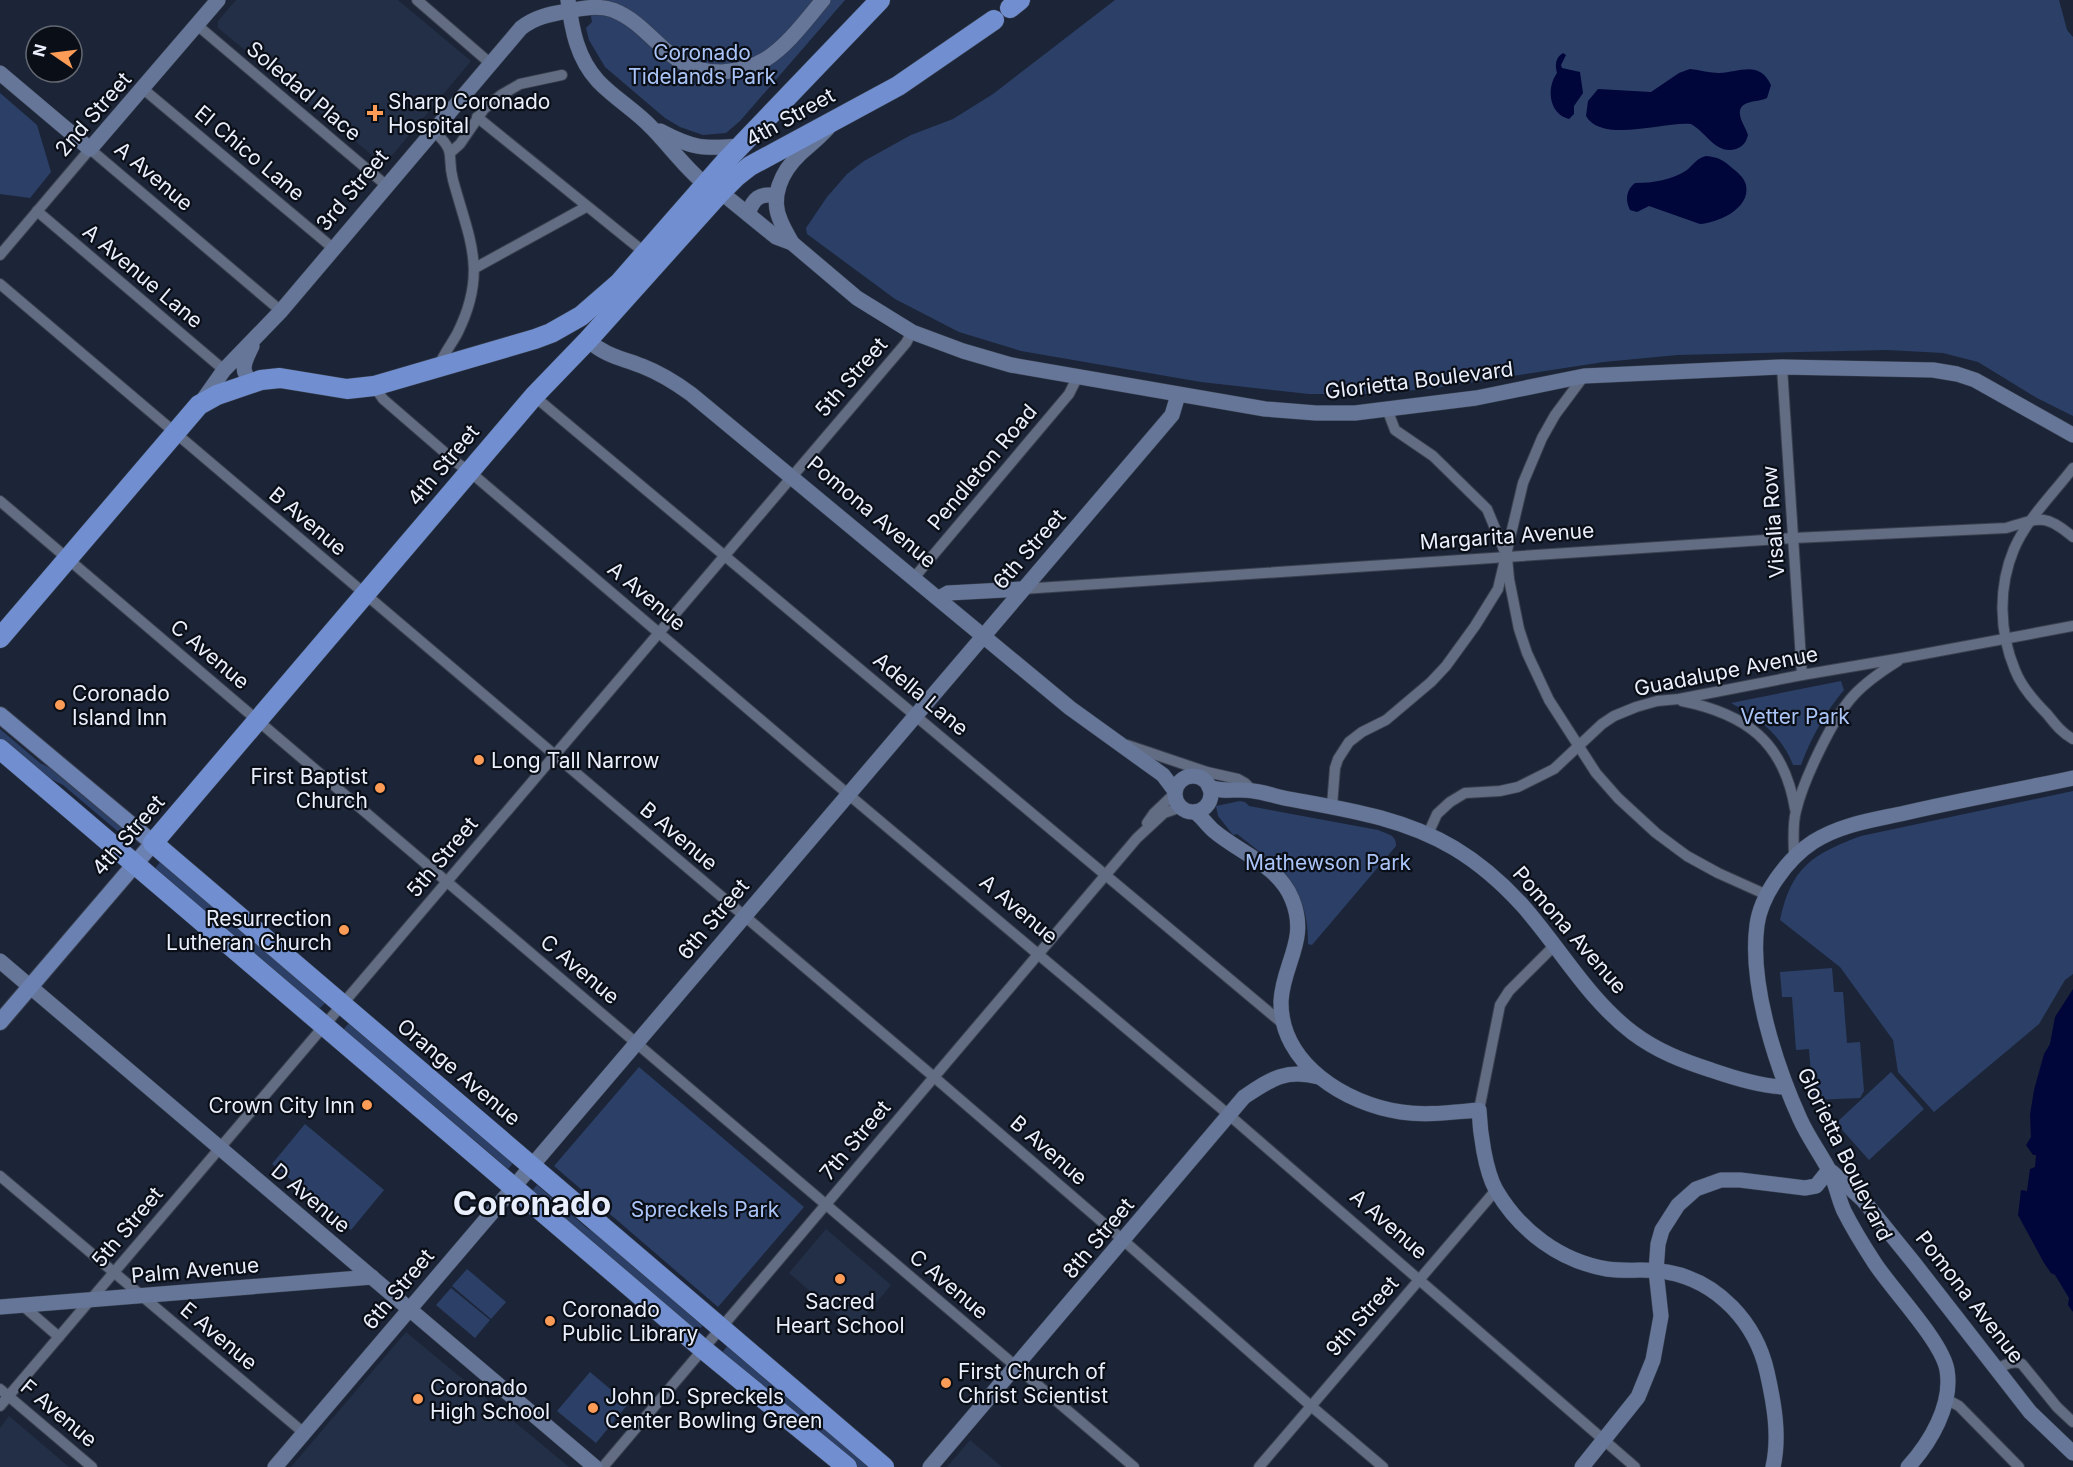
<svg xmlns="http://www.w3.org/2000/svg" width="2073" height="1467" font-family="Inter,sans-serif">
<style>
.built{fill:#232f46}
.green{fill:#2c3f67}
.water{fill:#00053a}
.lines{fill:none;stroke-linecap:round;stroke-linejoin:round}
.street-casing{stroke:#39404f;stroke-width:12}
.secondary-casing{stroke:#39404f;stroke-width:16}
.primary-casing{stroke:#39404f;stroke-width:18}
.highway-casing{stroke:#39404f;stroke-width:21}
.street{stroke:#626c82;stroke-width:10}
.secondary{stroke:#667699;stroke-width:15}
.primary{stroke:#6b81b1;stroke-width:16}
.highway{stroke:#718fd0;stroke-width:20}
.poi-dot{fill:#fd9c56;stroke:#0a0e16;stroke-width:2}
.labels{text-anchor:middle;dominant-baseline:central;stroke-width:4.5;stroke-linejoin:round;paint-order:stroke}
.park-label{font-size:21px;fill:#aac4f7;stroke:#0a0e16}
.street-label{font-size:21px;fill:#e9effc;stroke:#0a0e16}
.poi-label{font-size:21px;fill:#e9effc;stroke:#0a0e16;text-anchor:start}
.town-label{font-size:33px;font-weight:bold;fill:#e9effc;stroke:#0a0e16}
</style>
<rect width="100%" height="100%" fill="#1c2537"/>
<g class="built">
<path d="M236,0H398L471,61L384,165L218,28V21Z"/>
<path d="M826,1229L891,1285L854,1329L789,1273Z"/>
<path d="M406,1332L569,1467H291Z"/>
<path d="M9,1416L69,1467H0V1428Z"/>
<path d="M970,1440L1002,1467H947Z"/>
</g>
<g class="green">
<path d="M588,0H845L740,121L726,133L703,135L680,127L665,118L605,67L589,40L586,28L592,22Z"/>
<path d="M1115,0H2059L2067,30L2073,37V416L2037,398L1978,362L1943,353L1887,350L1677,355L1604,362L1435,388L1376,394H1309L1201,382L1021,351L959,332L895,299L807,234L806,228L827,197L847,174L864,161L911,135L953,119L993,94Z"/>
<path d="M0,93L37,125L51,172L30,198L0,194Z"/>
<path d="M1841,681L1844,690C1826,711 1811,738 1801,765H1793C1782,735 1758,718 1731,703Z"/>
<path d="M0,729L40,763L62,774L131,834L127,839L63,785L49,778L0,740Z"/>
<path d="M2073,791V974L2065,980L2039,1024L1934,1112L1898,1072L1893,1040L1840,967L1780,920C1791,868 1812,854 1861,836Z"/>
<path d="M1240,801L1245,802L1249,806L1378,830C1387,834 1397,835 1396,846L1312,945L1308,944C1309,887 1279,867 1237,834L1233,835L1218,816L1216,806Z"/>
<path d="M161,861L327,1001L317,1011L153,871Z"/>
<path d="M1832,968L1834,992H1843L1847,1043L1860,1042L1864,1091L1860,1098L1813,1100L1809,1049L1796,1050L1792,997H1782L1780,972Z"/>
<path d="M350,1022L515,1161L508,1169L472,1138L459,1132L341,1032Z"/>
<path d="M639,1067L804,1207L718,1307L554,1166Z"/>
<path d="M1891,1072L1924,1109L1869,1160L1836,1123Z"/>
<path d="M305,1124L384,1190L351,1230L272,1164Z"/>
<path d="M537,1185L588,1229L598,1232L705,1323L695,1334L530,1193Z"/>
<path d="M467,1269L506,1302L491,1319L452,1286Z"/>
<path d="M451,1288L490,1320L475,1338L436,1305Z"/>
<path d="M729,1344L875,1467H858L720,1355Z"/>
<path d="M590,1372L628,1404L596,1443L557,1411Z"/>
</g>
<g class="water">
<path d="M1563,53L1566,55L1561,65L1562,68L1580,72L1583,93L1574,106V114L1569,119C1549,114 1546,88 1557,73C1555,65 1555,58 1563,53Z"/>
<path d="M1690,69C1700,70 1710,73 1719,73C1741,72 1759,60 1771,85L1767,98C1758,103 1738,99 1740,115C1741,122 1746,128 1748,135C1746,142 1744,146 1736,149C1716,155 1706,132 1691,124C1665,121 1602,144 1586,116L1588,101L1598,89L1651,92L1679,73Z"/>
<path d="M1706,156C1718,157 1723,160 1731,167C1737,172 1744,177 1746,185C1751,209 1717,223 1700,224L1649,206L1637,212L1630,210C1625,200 1626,190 1635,183C1653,183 1672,180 1687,170C1694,164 1697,158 1706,156Z"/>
<path d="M2073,989V1312L2068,1305L2069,1298L2055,1275L2051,1273L2044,1263L2018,1215L2021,1190L2027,1191L2030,1169L2035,1167L2036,1155H2033L2026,1145L2031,1137L2030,1115L2034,1090L2044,1054L2050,1044L2055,1017Z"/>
</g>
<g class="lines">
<defs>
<g id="street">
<path d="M417,0L491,64"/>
<path d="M197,25L387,186"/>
<path d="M142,88L334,249"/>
<path d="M477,117L639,248"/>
<path d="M434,131C458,154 446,153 453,180C469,239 488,271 458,332C452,344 443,354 438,368"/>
<path d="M451,152L460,144L484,109L501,95L520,84L562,75"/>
<path d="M37,211L224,370"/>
<path d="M0,255L90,149L281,311"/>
<path d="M475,268L586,207"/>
<path d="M0,284L934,1077L1123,1240L1311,1406L1383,1467"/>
<path d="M1782,367L1802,675"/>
<path d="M374,386L383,399L457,463L469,471L836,784L1229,1115L1635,1467"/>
<path d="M534,396L1282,1023"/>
<path d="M1387,409L1395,430L1433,456L1487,509L1507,557L1509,579L1519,629L1527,653L1549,700L1596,773L1618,798L1656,833L1687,856L1718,873L1767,895"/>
<path d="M2073,468C2053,494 2027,519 2014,549C1998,587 1999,632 2015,670C2021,686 2035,702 2047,714C2055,724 2062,733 2073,739"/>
<path d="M0,501L1134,1467"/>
<path d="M913,579L1069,394L1077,378"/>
<path d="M1022,589L1794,538L2006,528C2039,518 2045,513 2073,537"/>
<path d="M1682,701C1746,714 1784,742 1795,809"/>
<path d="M1127,745L1207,772L1238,779L1245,783L1252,790"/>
<path d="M1332,806L1335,768L1338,759L1349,742L1362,732L1386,720L1431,682L1446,666L1475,626L1498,589L1523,483L1542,438L1555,415L1584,376"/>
<path d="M1147,823L1154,813L1175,793"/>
<path d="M1428,834L1437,814L1450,802L1465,793L1500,791L1518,787L1554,769L1602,724L1614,716L1636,707L1657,701L1679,699L1802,675L1902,658L2073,626"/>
<path d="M1794,858C1794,843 1792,825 1796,811C1803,781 1833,717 1854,695C1867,681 1882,671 1898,661"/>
<path d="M1479,1110L1500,1005L1509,991L1554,946"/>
<path d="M0,1176L304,1433"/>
<path d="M22,1305L59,1337"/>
<path d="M1997,1369C2005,1365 2013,1360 2022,1364L2057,1407L2073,1422"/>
<path d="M0,1389L92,1467"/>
<path d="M1946,1399L1959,1406L2019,1467"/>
<path d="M0,1406L906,343L912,332"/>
<path d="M603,1467L1137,838L1164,813L1181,807"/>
<path d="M1259,1467L1496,1190"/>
</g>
<g id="secondary">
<path d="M568,0C572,30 577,58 598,81C614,98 635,110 651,127C669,145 685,168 705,184"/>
<path d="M0,73L90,149L218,0"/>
<path d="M660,131C694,149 703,149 741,146"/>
<path d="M719,194L728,198L776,237L792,243L857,298L912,332L963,351L1011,365L1265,409L1316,413H1355L1476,398L1584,376L1782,367L1933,370L1957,374L1975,380L2073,435"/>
<path d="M748,214C753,199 760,192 776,196"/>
<path d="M792,243C788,236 784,229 781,222C769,197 782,171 800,154C810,145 819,138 828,128"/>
<path d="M588,340C605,356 622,358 642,366C660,373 676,383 691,394L1070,708L1163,775L1175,791"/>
<path d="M252,346C245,361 238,371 253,383"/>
<path d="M200,404L224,370L281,311L521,28C535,17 550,14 568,11C583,8 598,5 613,10C656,27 666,73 722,72C737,71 753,67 766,59C788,45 806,20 823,0"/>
<path d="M939,598L948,593L1022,589"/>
<circle cx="1193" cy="794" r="18"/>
<path d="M1209,787C1223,793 1238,788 1253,791C1264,792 1274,796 1284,798C1343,809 1402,817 1454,848C1479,863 1504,885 1523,906C1560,948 1588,999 1633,1033C1657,1051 1683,1061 1711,1070C1734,1078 1762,1087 1786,1087"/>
<path d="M1195,812C1202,817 1207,825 1214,831C1240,853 1279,866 1292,899C1309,940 1283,963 1281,1001C1280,1064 1346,1104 1401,1112C1427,1116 1453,1112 1479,1110C1480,1132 1485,1170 1496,1190C1520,1231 1560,1261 1607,1269C1627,1272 1647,1268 1667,1272C1718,1281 1756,1323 1767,1372C1774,1403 1780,1436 1773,1467"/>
<path d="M0,961L595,1467"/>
<path d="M1832,1172L1863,1200L1914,1263L2030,1412L2073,1453"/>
<path d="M0,1307L372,1277"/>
<path d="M275,1467L1172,415L1178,395"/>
<path d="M930,1467L1244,1097C1271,1079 1286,1068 1319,1077"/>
<path d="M1582,1467L1638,1397L1653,1360L1661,1316L1656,1271L1658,1244L1662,1230L1678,1205L1696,1189L1721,1180H1740L1805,1188L1816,1186L1829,1170"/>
<path d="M1908,1467C1930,1443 1953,1405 1947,1370C1942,1341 1892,1290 1874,1262C1863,1245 1853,1229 1844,1211C1838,1198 1836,1183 1829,1170C1820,1153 1808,1137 1800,1119C1776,1066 1749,984 1757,925C1761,895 1787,859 1813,842C1841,824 1874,820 1905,813C1961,800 2017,790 2073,778"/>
</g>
<path id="primary" d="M0,715L153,843L0,1022"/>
<g id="highway">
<path d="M1010,8L1020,0"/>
<path d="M0,638L199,405L217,395L261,380L280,378L347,389L374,386L535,339L551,333L581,316L619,283L724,163L880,0"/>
<path d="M0,749L703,1349L847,1467"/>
<path d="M884,1467L153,843L534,396L588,340L719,194L736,177L750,166L898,86L994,20"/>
</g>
</defs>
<use href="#street" class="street-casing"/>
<use href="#secondary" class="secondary-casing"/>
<use href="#primary" class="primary-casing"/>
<use href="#highway" class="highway-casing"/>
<use href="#street" class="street"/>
<use href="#secondary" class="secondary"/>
<use href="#primary" class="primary"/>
<use href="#highway" class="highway"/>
</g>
<g class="poi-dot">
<path d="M372 104h6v6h6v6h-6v6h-6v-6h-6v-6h6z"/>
<circle cx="60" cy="705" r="6"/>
<circle cx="479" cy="760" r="6"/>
<circle cx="380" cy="788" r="6"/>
<circle cx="344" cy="930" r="6"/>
<circle cx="367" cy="1105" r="6"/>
<circle cx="840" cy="1279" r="6"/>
<circle cx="550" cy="1321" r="6"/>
<circle cx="946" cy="1383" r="6"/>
<circle cx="418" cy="1399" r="6"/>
<circle cx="593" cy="1408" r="6"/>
</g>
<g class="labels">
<g class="park-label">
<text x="702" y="52">Coronado<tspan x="702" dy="24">Tidelands Park</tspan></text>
<text x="1795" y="716">Vetter Park</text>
<text x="1328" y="862">Mathewson Park</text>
<text x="705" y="1209">Spreckels Park</text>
</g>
<g class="street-label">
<text transform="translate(304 91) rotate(40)">Soledad Place</text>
<text transform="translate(93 114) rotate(-49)">2nd Street</text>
<text transform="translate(790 117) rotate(-29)">4th Street</text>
<text transform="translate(250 153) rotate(40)">El Chico Lane</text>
<text transform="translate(154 176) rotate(40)">A Avenue</text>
<text transform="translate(352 190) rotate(-50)">3rd Street</text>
<text transform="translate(143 276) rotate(40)">A Avenue Lane</text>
<text transform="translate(851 377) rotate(-49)">5th Street</text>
<text transform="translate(1419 380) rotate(-7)">Glorietta Boulevard</text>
<text transform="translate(443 465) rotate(-50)">4th Street</text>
<text transform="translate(982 467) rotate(-50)">Pendleton Road</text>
<text transform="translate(872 512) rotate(40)">Pomona Avenue</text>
<text transform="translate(308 521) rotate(40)">B Avenue</text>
<text transform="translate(1773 522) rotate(-94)">Visalia Row</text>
<text transform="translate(1507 536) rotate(-4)">Margarita Avenue</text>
<text transform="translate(1029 549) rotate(-49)">6th Street</text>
<text transform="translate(647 596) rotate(40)">A Avenue</text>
<text transform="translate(210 654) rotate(40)">C Avenue</text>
<text transform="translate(1726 671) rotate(-11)">Guadalupe Avenue</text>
<text transform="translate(921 694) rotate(40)">Adella Lane</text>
<text transform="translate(128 835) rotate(-49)">4th Street</text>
<text transform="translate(679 836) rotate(40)">B Avenue</text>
<text transform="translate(442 857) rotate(-50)">5th Street</text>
<text transform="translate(1019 909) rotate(40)">A Avenue</text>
<text transform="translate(713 919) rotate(-50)">6th Street</text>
<text transform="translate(1570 930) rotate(49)">Pomona Avenue</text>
<text transform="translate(580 969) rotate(40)">C Avenue</text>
<text transform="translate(459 1072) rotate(40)">Orange Avenue</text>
<text transform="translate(855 1140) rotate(-50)">7th Street</text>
<text transform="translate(1049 1150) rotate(41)">B Avenue</text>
<text transform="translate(1845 1154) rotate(64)">Glorietta Boulevard</text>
<text transform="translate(311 1198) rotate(40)">D Avenue</text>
<text transform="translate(1389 1224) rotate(41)">A Avenue</text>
<text transform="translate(127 1227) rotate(-50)">5th Street</text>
<text transform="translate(1098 1238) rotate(-50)">8th Street</text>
<text transform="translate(195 1270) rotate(-5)">Palm Avenue</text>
<text transform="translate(949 1284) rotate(40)">C Avenue</text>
<text transform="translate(398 1289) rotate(-50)">6th Street</text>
<text transform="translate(1970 1297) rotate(52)">Pomona Avenue</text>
<text transform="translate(1362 1316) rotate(-49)">9th Street</text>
<text transform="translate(219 1336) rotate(40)">E Avenue</text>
<text transform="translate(59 1413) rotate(40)">F Avenue</text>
</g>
<g class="poi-label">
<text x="388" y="101">Sharp Coronado<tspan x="388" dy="24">Hospital</tspan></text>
<text x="72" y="693">Coronado<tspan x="72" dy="24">Island Inn</tspan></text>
<text x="491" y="760">Long Tall Narrow</text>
<text x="368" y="776" text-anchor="end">First Baptist<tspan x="368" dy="24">Church</tspan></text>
<text x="332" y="918" text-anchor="end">Resurrection<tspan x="332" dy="24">Lutheran Church</tspan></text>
<text x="355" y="1105" text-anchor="end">Crown City Inn</text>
<text x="840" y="1301" text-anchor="middle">Sacred<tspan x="840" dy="24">Heart School</tspan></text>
<text x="562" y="1309">Coronado<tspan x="562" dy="24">Public Library</tspan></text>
<text x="958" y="1371">First Church of<tspan x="958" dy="24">Christ Scientist</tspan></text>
<text x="430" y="1387">Coronado<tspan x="430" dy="24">High School</tspan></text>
<text x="605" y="1396">John D. Spreckels<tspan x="605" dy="24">Center Bowling Green</tspan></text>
</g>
<g class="town-label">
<text x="532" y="1203">Coronado</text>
</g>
</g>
<g transform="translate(54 54) rotate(284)"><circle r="28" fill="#0a0e16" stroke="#636872" stroke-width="1.5"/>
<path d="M0-4.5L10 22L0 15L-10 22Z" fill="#fd9c56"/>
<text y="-9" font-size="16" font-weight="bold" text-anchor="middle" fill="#e9effc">N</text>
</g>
</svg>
